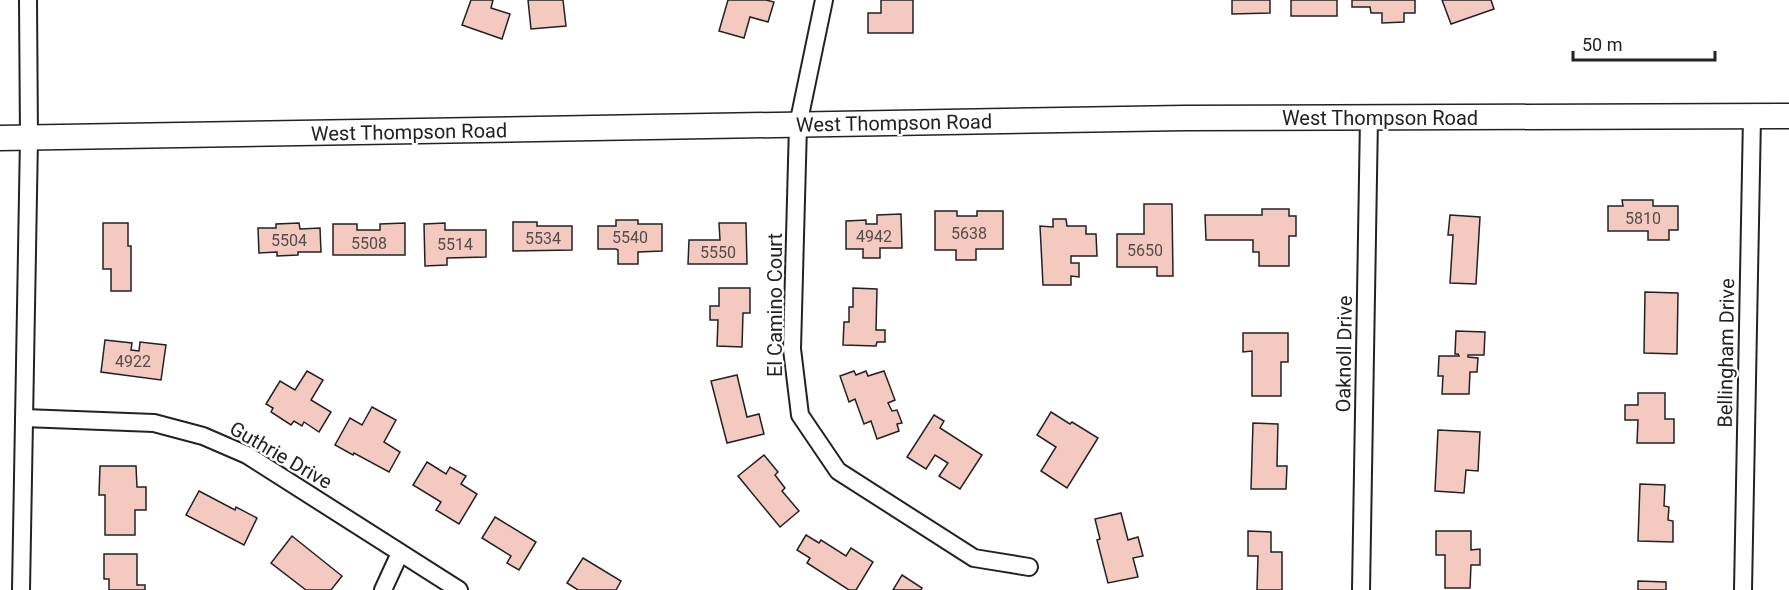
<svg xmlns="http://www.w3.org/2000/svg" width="1789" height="590" font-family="Roboto,sans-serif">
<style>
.building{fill:#f3c9c0;stroke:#222;stroke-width:1.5}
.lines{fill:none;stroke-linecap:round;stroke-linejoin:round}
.street-casing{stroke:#222;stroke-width:20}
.secondary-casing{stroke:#222;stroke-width:27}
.street{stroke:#fff;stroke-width:16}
.secondary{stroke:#fff;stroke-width:24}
.labels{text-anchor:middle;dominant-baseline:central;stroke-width:4.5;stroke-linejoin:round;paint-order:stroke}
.number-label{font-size:16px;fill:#564c4a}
.street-label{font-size:20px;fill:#222;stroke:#fff}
</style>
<rect width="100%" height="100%" fill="#fff"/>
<g class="building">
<path d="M471,0H493L491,8L510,14L502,39L462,25Z"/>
<path d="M528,0H563L566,26L531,29Z"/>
<path d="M728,0H766L774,2L768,22L750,17L744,38L719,31Z"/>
<path d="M881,0H913V33H868V13H881Z"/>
<path d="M1232,0H1270V13L1232,14Z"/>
<rect x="1291" y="0" width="46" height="16"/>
<path d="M1352,0H1415V13H1404V22L1382,23V13H1371L1370,7H1352Z"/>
<path d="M1442,0H1491L1494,9L1451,24Z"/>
<path d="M1622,200H1653V206H1678V230H1669V240H1648V231H1608V206H1623Z"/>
<path d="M1144,204H1172L1173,276H1157V267H1117V234H1144Z"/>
<path d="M1262,209H1289V216H1296V236H1289V266H1259V252H1253V240H1206L1205,215H1262Z"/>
<path d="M935,211H957V216H977V211H1003V249H976V260H956V250H935Z"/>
<path d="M901,214L902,248H880V258H863V249H846V221L866,220V224H877V215Z"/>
<path d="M1450,215L1480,217L1476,284L1450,283L1453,235H1448Z"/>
<path d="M1053,219H1066L1067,226H1086V234H1096L1097,256H1071V263H1079V277L1071,276V285H1043L1040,226L1053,227Z"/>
<path d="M616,220H638V224H662V251L638,252V264H618V250L616,249H598V226H616Z"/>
<path d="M513,222H537V226H572V250L513,251Z"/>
<path d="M103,223H128V246H131V291H111V269H103Z"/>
<path d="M299,223L300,229L320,228L321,252H298V255L277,256V252L259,253L258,228H276V224Z"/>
<path d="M405,223V255H333V224H357V230H380V224Z"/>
<path d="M445,223V230H486V257L447,258V265L425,266L424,224Z"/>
<path d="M719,223H746L747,264H688L689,240H720Z"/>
<path d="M719,288H750V313H743L742,347L717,346L718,320H710V306H719Z"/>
<path d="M853,288L877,289L876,330H885V342H877L876,346L843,345L844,322H849V307H853Z"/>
<path d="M1645,292L1678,293L1677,354L1644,353Z"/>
<path d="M1456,331L1485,332L1484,355H1468V357L1478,358L1477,372H1470L1469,394H1442L1443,376H1438L1439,356H1459L1458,354H1455Z"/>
<path d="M1243,333H1288V362H1281V396H1252V351L1243,352Z"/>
<path d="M105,340L132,343L131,350L139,351L140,342L166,345L161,380L101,372Z"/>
<path d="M307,371L323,380L311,400L331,412L319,432L304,422L302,426L294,421L291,425L271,412L273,408L266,404L280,381L295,390Z"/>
<path d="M854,371L856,375L866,371L868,376L884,371L895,400L888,403L892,411L897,410L902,423L897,424L899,431L877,439L871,421L864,424L855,399L849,402L840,376Z"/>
<path d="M737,375L747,417L759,414L764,434L727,443L711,381Z"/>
<path d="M1638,393H1665V419H1674V443H1637L1638,420H1625V405H1638Z"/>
<path d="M372,407L396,420L384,442L400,452L389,472L354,453L353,455L335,445L350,418L362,425Z"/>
<path d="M1051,412L1070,424L1072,422L1098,438L1067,488L1041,471L1056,447L1037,435Z"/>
<path d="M934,415L944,421L940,428L982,455L960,489L939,476L948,463L935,455L926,469L907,457Z"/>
<path d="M1253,423L1278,424L1277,466H1287L1286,489H1251Z"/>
<path d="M1438,430L1480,432L1478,471L1466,470L1464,493L1435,491Z"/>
<path d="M764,455L778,472L775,475L785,488L782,491L799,511L780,527L738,476Z"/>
<path d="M427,462L446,474L450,467L466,476L461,484L477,494L459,524L436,510L441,502L413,485Z"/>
<path d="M100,466H136L137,487H146V510H135V535H105V495H99Z"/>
<path d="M1640,484L1665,485L1664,506L1669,507L1668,520L1673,521V542L1638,541Z"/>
<path d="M199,491L235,510L236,507L257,518L244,545L186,515Z"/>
<path d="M1121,513L1128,540L1138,537L1143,556L1133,558L1138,577L1108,583L1097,540L1100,539L1095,519Z"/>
<path d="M495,517L536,542L519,570L507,563L511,556L482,538Z"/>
<path d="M1248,531L1271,532V552H1282V590H1257L1258,556H1248Z"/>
<path d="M1436,531H1471V550L1480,549V565H1471L1470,588H1445V555H1436Z"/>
<path d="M806,535L819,543L821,540L846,556L851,548L873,562L856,590H849L807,563L810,558L797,550Z"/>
<path d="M292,536L342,576L331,590H306L271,563Z"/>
<path d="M104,554H137V585H145V590H109V579H104Z"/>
<path d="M583,558L621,581L616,590H578L567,583Z"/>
<path d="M902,575L922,588L921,590H893Z"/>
<path d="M1638,581L1666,582V590H1638Z"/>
</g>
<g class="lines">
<defs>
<g id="street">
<path d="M824,0L798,125L792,349L800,415L838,471L974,558L1029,567"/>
<path d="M24,418L154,423L203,436L247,455L459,590"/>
<path d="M21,590L29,138L28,0"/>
<path d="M383,590L400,553"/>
<path d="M1361,590L1369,118"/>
<path d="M1743,590L1752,117"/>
</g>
<path id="secondary" d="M0,138L1184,118L1789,116"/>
</defs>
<use href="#street" class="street-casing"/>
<use href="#secondary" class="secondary-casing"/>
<use href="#street" class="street"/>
<use href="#secondary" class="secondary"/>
</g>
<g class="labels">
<g class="number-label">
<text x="1643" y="218">5810</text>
<text x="969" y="233">5638</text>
<text x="874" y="236">4942</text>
<text x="630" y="237">5540</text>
<text x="543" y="238">5534</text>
<text x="289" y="240">5504</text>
<text x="369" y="243">5508</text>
<text x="455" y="244">5514</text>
<text x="1145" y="250">5650</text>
<text x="718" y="252">5550</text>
<text x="133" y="361">4922</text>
</g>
<g class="street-label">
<text x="1380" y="118">West Thompson Road</text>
<text transform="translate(894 123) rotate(-1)">West Thompson Road</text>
<text transform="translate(409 132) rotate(-1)">West Thompson Road</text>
<text transform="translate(775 305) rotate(-90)">El Camino Court</text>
<text transform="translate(1726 353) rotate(-89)">Bellingham Drive</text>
<text transform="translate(1344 354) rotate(-89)">Oaknoll Drive</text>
<text transform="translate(281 455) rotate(30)">Guthrie Drive</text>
</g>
</g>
<path d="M1573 51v9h142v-9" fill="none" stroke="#222222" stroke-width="3"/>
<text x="1582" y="51" font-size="18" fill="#222222" stroke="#ffffff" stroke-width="4.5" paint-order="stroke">50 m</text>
</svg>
